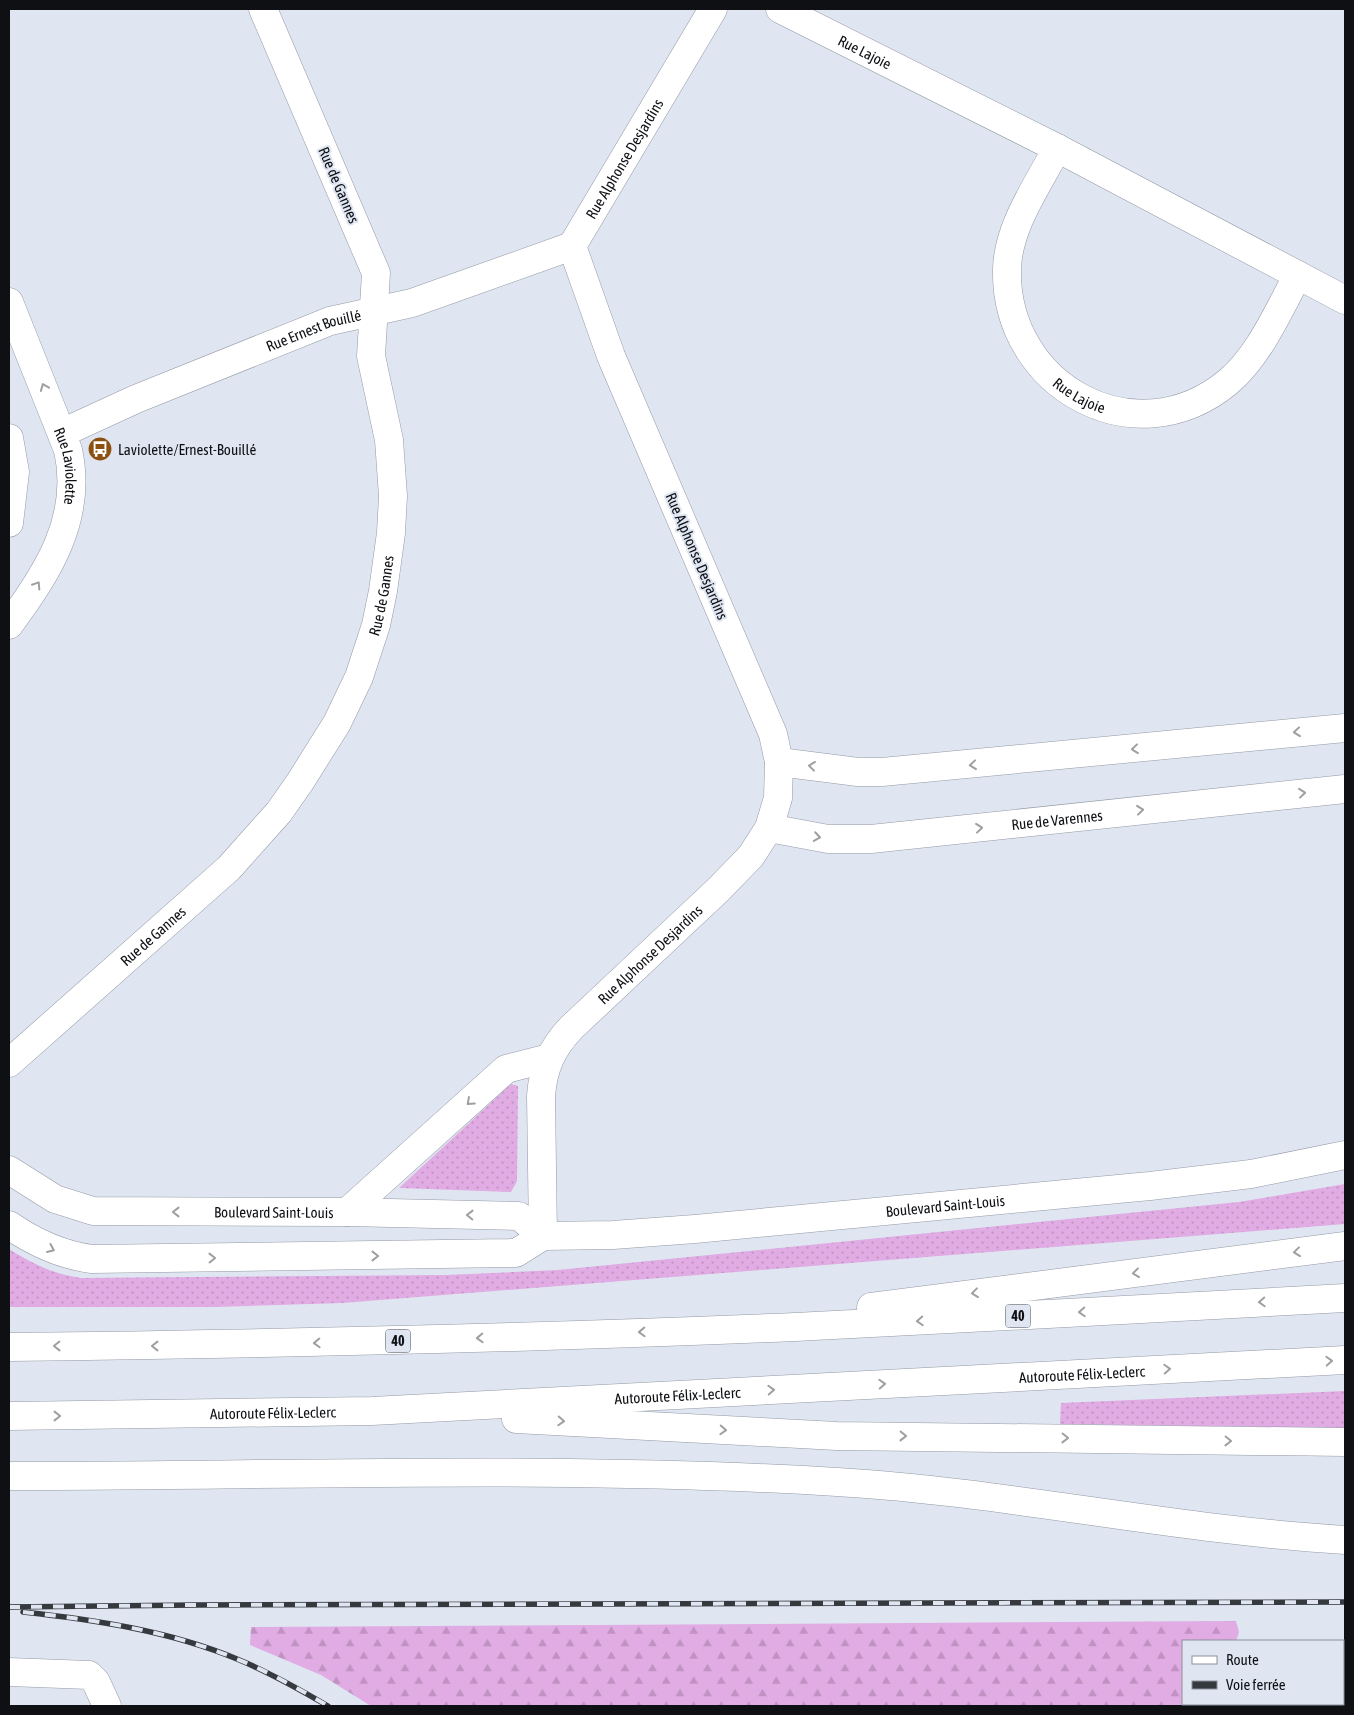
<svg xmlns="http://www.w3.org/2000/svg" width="1354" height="1715" font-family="'Asap Condensed',sans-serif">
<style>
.grass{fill:url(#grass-dots)}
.forest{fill:url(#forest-firs)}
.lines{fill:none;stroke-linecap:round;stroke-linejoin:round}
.minor-casing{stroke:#9399a5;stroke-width:29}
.major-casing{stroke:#9399a5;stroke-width:29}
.highway-casing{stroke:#9399a5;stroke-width:29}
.minor{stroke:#fff;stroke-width:28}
.major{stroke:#fff;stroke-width:28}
.highway{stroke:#fff;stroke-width:28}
.rail-casing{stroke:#36393e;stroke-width:5.5}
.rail{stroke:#dfe6f2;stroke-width:4;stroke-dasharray:11;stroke-linecap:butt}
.oneway{stroke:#9f9fa1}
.labels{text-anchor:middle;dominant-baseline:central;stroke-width:4;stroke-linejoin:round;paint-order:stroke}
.shield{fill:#dfe6f2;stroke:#4d5057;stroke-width:1}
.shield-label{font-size:14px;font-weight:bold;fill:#0e1014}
.street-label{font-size:15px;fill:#0e1014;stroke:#dfe6f2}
.poi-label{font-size:15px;fill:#0e1014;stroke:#dfe6f2;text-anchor:start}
</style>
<defs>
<pattern id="grass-dots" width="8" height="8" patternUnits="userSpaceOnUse" patternTransform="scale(1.25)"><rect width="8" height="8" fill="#e1abe3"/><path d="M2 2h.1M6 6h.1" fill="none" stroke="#c092c2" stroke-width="1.8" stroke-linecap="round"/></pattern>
<pattern id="forest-firs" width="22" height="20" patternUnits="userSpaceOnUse" patternTransform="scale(1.25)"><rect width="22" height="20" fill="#e1abe3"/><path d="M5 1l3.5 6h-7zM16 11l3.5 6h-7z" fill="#c092c2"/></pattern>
</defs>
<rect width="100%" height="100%" fill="#dfe6f2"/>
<g class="grass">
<path d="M511,1084L518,1086L517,1181L511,1192L399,1188Z"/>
<path d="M1345,1184V1224L342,1303L214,1307H9V1249C33,1264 53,1274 81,1278L446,1275L558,1270L1239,1202Z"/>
<path d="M1345,1391V1428L1060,1424L1061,1403Z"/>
</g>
<path class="forest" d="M1236,1621L1239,1632L1236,1641H1183V1704H1191L1189,1706H371L321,1675L250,1645L251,1627Z"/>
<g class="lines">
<defs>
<g id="minor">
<path id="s1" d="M780,9L1057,148L1345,300"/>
<path id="s2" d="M1057,148C1038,185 1008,226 1007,269C1004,386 1135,459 1228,382C1260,355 1278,311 1298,275"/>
<path id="s3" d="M9,302L68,450C83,518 48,572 9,625"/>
<path id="s4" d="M62,433L136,399L330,321L412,303L572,246"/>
<path d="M779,762L858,772H882L1345,728"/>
<path id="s5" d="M769,828L828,839H871L1345,789"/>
<path id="s6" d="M9,1063L229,868L279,812L300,782L337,723L359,677L376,625L383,591L391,533L393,496L389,440L371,356L376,273L263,9"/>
<path id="s7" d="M9,1170L55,1199L93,1211L347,1212L519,1216L543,1236"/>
<path d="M347,1212L506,1069L549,1058"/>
<path id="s8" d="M9,1225C35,1243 61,1255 92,1259L516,1253L543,1236L613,1235L695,1229L1150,1186L1251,1174L1345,1155"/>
<path id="s9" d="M543,1236L541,1096C543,1068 552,1048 571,1028L719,889L751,856L769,828L778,798L779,762L773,734L611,356L572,246L713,9"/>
<path d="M9,1476C285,1476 561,1465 837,1482C1008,1492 1175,1530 1345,1540"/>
<path d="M9,1672L89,1675L96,1682L107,1706"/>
</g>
<path id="major" d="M9,438L15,472L9,523"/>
<g id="highway">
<path d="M871,1307L1345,1246"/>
<path d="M9,1347C271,1344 533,1338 795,1327C978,1319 1162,1307 1345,1298"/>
<path id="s10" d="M9,1416L372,1411L1345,1360"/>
<path d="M516,1419L837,1436L1345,1442"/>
</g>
</defs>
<use href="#minor" class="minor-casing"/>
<use href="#major" class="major-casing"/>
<use href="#highway" class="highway-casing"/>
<use href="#minor" class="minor"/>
<use href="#major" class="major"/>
<use href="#highway" class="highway"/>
<defs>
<g id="rail">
<path d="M9,1607L195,1605L1345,1602"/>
<path d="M23,1612C96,1620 170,1631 237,1659C269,1672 299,1689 328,1706"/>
<path d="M1343,1692L1345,1691"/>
<path d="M1310,1706L1315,1704"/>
</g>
</defs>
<use href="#rail" class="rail-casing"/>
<use href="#rail" class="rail"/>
</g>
<defs><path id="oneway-chevron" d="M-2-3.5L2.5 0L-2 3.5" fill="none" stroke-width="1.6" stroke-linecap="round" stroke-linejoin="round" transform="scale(1.25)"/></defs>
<g class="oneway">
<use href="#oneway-chevron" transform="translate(44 387) rotate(-112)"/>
<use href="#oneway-chevron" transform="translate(37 585) rotate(-57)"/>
<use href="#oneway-chevron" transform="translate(1297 732) rotate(174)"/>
<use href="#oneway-chevron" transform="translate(1135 749) rotate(174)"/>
<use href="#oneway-chevron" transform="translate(973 765) rotate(174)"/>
<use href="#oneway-chevron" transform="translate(812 766) rotate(-173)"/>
<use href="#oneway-chevron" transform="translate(1302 793) rotate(-6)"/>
<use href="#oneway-chevron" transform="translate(1140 810) rotate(-6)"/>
<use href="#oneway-chevron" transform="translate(979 828) rotate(-6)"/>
<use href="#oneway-chevron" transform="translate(817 837) rotate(9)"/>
<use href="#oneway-chevron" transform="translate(470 1102) rotate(138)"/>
<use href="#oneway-chevron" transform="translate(176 1212) rotate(180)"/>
<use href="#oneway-chevron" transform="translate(470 1215) rotate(-179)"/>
<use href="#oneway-chevron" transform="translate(51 1249) rotate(23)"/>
<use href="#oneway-chevron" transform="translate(1297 1252) rotate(173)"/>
<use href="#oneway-chevron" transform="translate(375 1256)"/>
<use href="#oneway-chevron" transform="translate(212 1258) rotate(-1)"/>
<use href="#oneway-chevron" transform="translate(1136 1273) rotate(173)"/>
<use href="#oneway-chevron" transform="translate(975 1293) rotate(173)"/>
<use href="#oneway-chevron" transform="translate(1262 1302) rotate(177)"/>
<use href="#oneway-chevron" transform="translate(1082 1312) rotate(177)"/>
<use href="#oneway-chevron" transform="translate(920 1321) rotate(177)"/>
<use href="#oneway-chevron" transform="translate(642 1332) rotate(178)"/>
<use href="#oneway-chevron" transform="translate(480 1338) rotate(178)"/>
<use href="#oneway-chevron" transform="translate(317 1343) rotate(178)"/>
<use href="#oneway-chevron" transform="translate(57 1346) rotate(179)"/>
<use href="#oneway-chevron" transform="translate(155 1346) rotate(180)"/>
<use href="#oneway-chevron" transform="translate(1329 1361) rotate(-3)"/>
<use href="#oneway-chevron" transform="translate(1167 1369) rotate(-3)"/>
<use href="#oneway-chevron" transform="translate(882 1384) rotate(-3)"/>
<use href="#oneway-chevron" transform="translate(771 1390) rotate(-3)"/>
<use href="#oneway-chevron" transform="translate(57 1416)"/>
<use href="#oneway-chevron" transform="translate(561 1421) rotate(3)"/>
<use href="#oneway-chevron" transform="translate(723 1430) rotate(3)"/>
<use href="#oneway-chevron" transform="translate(903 1436) rotate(1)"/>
<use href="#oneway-chevron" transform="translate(1065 1438) rotate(1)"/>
<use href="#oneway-chevron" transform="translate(1228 1441) rotate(1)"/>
</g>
<defs>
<symbol id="bus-disc" viewBox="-11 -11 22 22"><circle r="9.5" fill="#8c5010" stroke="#dfe6f2"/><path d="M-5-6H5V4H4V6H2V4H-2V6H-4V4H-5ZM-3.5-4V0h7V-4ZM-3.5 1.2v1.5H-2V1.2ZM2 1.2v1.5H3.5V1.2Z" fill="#fff"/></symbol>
</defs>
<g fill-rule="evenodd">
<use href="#bus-disc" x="86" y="435" width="28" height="28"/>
</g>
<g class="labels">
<g class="shield">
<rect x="1005.5" y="1304.5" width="25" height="23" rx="4"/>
<rect x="385.5" y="1329.5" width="25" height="23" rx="4"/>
</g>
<g class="shield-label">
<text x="1018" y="1316">40</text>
<text x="398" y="1341">40</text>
</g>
<g class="street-label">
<text stroke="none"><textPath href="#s1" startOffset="95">Rue Lajoie</textPath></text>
<text stroke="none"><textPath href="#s9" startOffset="1224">Rue Alphonse Desjardins</textPath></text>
<text transform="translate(339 185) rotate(67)">Rue de Gannes</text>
<text stroke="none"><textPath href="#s4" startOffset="272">Rue Ernest Bouillé</textPath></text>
<text stroke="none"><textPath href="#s2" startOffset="286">Rue Lajoie</textPath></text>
<text stroke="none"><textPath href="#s3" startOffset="175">Rue Laviolette</textPath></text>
<text transform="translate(697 556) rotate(67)">Rue Alphonse Desjardins</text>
<text stroke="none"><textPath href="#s6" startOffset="611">Rue de Gannes</textPath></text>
<text stroke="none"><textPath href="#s5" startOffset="290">Rue de Varennes</textPath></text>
<text stroke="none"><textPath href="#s6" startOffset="192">Rue de Gannes</textPath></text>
<text stroke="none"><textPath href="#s9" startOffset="324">Rue Alphonse Desjardins</textPath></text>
<text stroke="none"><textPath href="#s8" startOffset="950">Boulevard Saint-Louis</textPath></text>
<text stroke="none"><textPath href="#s7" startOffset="275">Boulevard Saint-Louis</textPath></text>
<text stroke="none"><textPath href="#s10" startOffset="1074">Autoroute Félix-Leclerc</textPath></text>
<text stroke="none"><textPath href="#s10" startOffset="669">Autoroute Félix-Leclerc</textPath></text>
<text stroke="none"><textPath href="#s10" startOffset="264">Autoroute Félix-Leclerc</textPath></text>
</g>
<g class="poi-label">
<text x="118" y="449">Laviolette/Ernest-Bouillé</text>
</g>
</g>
<rect width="1354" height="1715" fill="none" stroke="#0e1014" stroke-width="20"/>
<rect x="1182" y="1640" width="162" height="65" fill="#dfe6f2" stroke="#8b9099"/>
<rect x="1192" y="1656" width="25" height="8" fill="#ffffff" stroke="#8b9099"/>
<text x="1226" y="1665" font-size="15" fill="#0e1014">Route</text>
<rect x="1192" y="1681" width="25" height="8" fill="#36393e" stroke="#8b9099"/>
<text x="1226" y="1690" font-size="15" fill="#0e1014">Voie ferrée</text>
</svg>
